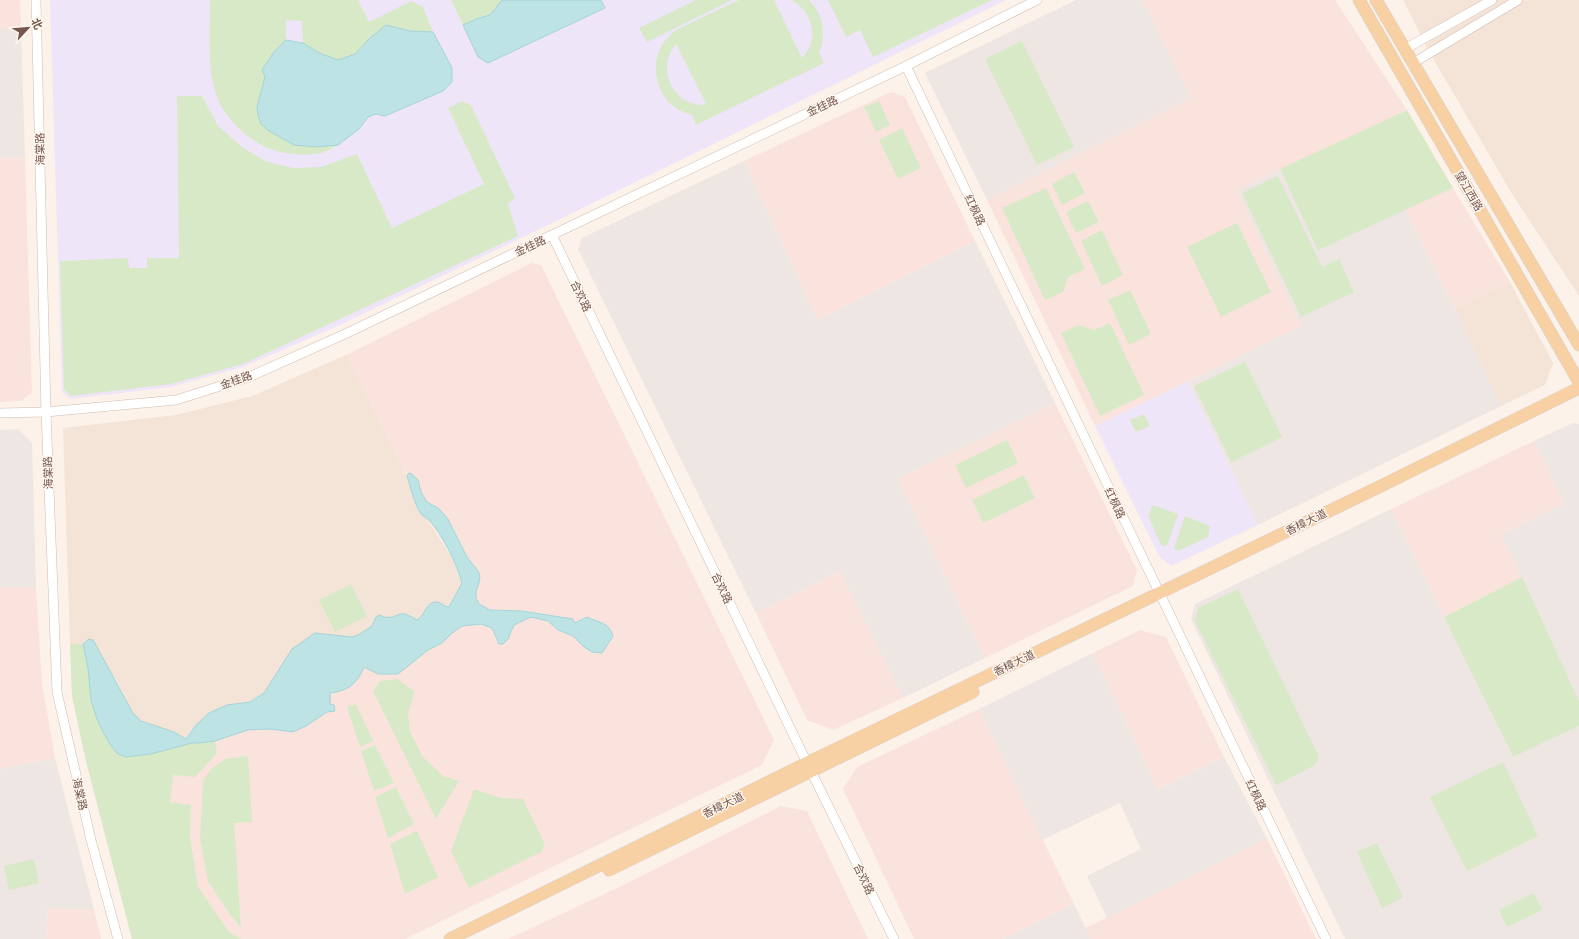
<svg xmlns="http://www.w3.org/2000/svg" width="1579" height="939" font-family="'PT Sans','Noto Sans SC',sans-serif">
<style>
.residential{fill:#f3e4d7}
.commercial{fill:#fbe3dd}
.industrial{fill:#ede6e2}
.education{fill:#efe5f8}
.green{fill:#d8e9c7;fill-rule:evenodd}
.water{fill:#bde3e5;stroke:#a4d4d7}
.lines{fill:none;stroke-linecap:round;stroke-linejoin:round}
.minor-casing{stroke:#d0bcb1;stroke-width:10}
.major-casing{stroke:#d9d0cd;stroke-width:13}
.minor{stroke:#fff;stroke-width:9}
.major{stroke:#f7d0a4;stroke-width:12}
.labels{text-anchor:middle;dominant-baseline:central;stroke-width:3;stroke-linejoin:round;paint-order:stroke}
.street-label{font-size:11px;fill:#76574d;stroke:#fef7ef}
</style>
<rect width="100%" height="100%" fill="#fcf2e9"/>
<g class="residential">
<path d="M1403,0H1579V296L1512,194L1427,48Z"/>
<path d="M1510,282L1553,363L1545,385L1501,406L1455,309Z"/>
<path d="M346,355L407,476L413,496L422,514L428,520L454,561L462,583L457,594L449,607L426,608L424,615L417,620L407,614H401L388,618L379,615L376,617L372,626L358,635L352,637L315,633L292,649L264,693L250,702L227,705L186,739L174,732L141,721L133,713L115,678L85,641L83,644H70L63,428L176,415L252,396Z"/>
</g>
<g class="commercial">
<path d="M0,0H20L21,29H0Z"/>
<path d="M1143,0H1335L1407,110L1237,190L1302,326L1095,426L987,200L1190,98Z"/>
<path d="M891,92L905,97L975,241L818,320L744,161Z"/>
<path d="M25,157L32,392L21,401L0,402V158Z"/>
<path d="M1453,188L1510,282L1455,309L1405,209Z"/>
<path d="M531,263L541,265L774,740L762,765L405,939H132L86,761L72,696L70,644H83L84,651L117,753L237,733L248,730L270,729L293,732L306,726L327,712L335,711L330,705V693L341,692L364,667L378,674L415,661L428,650L442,643L452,633L462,626L481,624L492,628L499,644L512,630L514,625L531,617L548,621L558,630L573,636L584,647L605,624L587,618L575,623L573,619L540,613L522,611L490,610L479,604L476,598V591L479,583L480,576L474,565L467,557L452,525L438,508L427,502L421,492L418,480L409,473L407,476L346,355Z"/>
<path d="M1055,403L1137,570L1133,586L985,658L898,479Z"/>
<path d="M1534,441L1564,504L1501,535L1522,577L1444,617L1391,509Z"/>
<path d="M840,571L903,698L833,730L807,720L756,613Z"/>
<path d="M0,587H36L42,683L55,758L0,769Z"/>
<path d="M1140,630L1166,637L1224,757L1158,790L1093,653Z"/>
<path d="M979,709L1074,904L1003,939H914L843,789L857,767Z"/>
<path d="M781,806L807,811L868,939H508L617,888Z"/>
<path d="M1267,839L1316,939H1091L1085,928Z"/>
<path d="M48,908L94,910L101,939H46Z"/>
</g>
<g class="industrial">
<path d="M1076,0H1143L1191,98L987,200L925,73Z"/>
<path d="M0,29H21L25,157L0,158Z"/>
<path d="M744,161L818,320L975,241L1055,403L898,479L985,658L903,698L840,571L756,613L578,249L582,238Z"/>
<path d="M1280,169L1318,249L1405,209L1455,309L1501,406L1258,525L1188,381L1301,326L1237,190Z"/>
<path d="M1573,423L1579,424V701L1501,535L1564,504L1534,441Z"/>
<path d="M18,429L32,443L36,587H0V430Z"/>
<path d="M1391,509L1513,757L1579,726V939H1345L1191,619L1195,604Z"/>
<path d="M1093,653L1158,790L1224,757L1267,839L1107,918L1087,876L1141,849L1120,803L1042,840L979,709Z"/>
<path d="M55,758L94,910L48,908L46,939H0V769Z"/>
<path d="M1074,904L1091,939H1003Z"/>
</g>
<g class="education">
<path d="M50,0H1006L546,226L340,325L243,367L171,387L70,399L62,392Z"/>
<path d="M1188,381L1258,525L1171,566L1159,556L1095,426Z"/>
</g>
<g class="green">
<path d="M210,0H358L369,22L411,1L423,7L433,32L410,31L386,25L369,39L355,54L338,60L319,53L303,43L302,21L286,20V40L274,52L262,70L265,77L257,107L258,115L261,123L269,131L316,147L338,145C333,147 327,152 322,153C306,156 286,155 270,149C247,140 222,116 215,91C207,64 210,29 210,0Z"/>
<path d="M451,0H502L490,15L476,19L463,25Z"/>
<path d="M696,0H732L647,42L639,28Z"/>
<path d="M739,0H774L802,58C820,40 813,11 791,0H809C823,14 827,35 819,53L824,63L696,125L692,115C676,111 664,101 659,86C651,65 658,41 678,29C686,25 695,21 703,17C715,11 727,6 739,0ZM676,44L706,104L705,105C673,106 655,69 676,44Z"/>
<path d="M828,0H992L873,57L860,30L846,37Z"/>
<path d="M1022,41L1074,147L1037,165L985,59Z"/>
<path d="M177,96H202L218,126L242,147L267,162L294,168L321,167L357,154L392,228L484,184L448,108L462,101L471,105L515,198L508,204L518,236L243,364L171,384L71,396L64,390L60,261L128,258L129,268H147V258H179Z"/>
<path d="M879,101L890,125L876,132L864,107Z"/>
<path d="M1407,110L1453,188L1318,250L1280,169Z"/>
<path d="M902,128L921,168L898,179L879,140Z"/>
<path d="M1074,172L1085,193L1062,205L1052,184Z"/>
<path d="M1278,176L1322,267L1339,259L1354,292L1301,317L1242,193Z"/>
<path d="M1046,188L1085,269L1068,277L1063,292L1045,300L1002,208Z"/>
<path d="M1088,201L1099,222L1076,233L1066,212Z"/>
<path d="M1237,223L1271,292L1221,317L1187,247Z"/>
<path d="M1102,230L1123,275L1102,286L1081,241Z"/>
<path d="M1130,290L1151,334L1129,345L1108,300Z"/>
<path d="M1110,323L1144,395L1100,416L1061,333L1079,325L1094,330Z"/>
<path d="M1245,362L1282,437L1231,462L1194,386Z"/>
<path d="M1144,414L1150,426L1136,432L1130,420Z"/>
<path d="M1007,440L1018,463L966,488L955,465Z"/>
<path d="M1024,475L1035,498L983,523L972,500Z"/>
<path d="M1153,505L1178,514L1167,546L1161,545L1148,515Z"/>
<path d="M1185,516L1210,526L1208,537L1178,551L1174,548Z"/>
<path d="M1522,577L1579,701V726L1513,757L1444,617Z"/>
<path d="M351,584L367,616L335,632L319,600Z"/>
<path d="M1238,589L1319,757L1315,765L1276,785L1195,621L1198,608Z"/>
<path d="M70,644H83L88,668L91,700L97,719L104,734L151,754L192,743L215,741L217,753L195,777L173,775L170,802L191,805L190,837L198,887L229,932L241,939H132L86,761L72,696Z"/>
<path d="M398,679L415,692L408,712L410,732L423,757L443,776L459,781L436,819L373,691L380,681Z"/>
<path d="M356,704L373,741L360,747L347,707Z"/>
<path d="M375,745L394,783L374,791L361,751Z"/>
<path d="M248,756L252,822L234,823L241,927L230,915L208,881L200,839L203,781L211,769L225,759Z"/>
<path d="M1503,762L1538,836L1467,871L1430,797Z"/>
<path d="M396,787L414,824L388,838L375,797Z"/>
<path d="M474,789L501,798L523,799L545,845L541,852L469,888L451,851Z"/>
<path d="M417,831L438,877L405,894L390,844Z"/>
<path d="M1377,843L1403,897L1382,908L1357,852Z"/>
<path d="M34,859L39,883L9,890L4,866Z"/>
<path d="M1534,893L1542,910L1507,927L1499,910Z"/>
</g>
<g class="water">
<path d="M502,0H601L605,8L488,63L478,57L463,25L476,19L490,15Z"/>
<path d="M386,25L410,31L433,32L452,68V82L443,91L385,116L376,114L368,117L359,129L338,145L316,147L294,145L269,131L261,124L258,115L257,107L265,77L262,70L274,52L286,40L303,43L319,53L338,60L355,54L369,39Z"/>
<path d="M409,473L412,474L418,480L421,492L427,502L438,508L448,519L467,557L478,571L480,576L479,583L476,591V598L479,604L490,610L522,611L573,619L575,623L587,617C599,623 609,622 613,636L602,653L592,652L584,647L573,636L558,630L548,621L531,617L514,625L508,639L503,644H499L492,628L481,624L462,626L452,633L442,643L428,650L398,674H378L364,667C357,684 348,691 330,693V704L334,705L335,711L327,712L306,726L293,732L270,729L248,730L215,741L199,743H192L151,754L125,757L117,753L112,747L104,734L97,719L91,700L88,668L83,644L89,639L93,640L133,713L141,721L174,732L186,739L197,724L209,713L227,705L250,702L264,693L292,649L315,633L352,637L358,635L372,626L376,617L379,615C394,622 396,612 405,614C409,615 413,618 417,620C425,616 426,601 437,602C442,603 444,607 449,607L462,583C457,563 442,535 429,520C426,518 423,516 421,514C414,503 411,488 407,476Z"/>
</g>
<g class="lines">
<defs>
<g id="minor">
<path d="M36,0L46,412L57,692L91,840L118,939"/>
<path d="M1405,49L1492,0"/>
<path d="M1413,63L1518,0"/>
<path d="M906,66L1326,939"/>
<path d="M552,235L807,763L894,939"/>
<path d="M0,413L46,412L176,400L249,377L345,334L552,235L906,66L1037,0"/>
</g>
<g id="major">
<path d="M1359,0L1579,382"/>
<path d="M1376,0L1579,345"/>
<path d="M609,870L973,692"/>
<path d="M450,939L807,763L1379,487L1579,388"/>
</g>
</defs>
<use href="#minor" class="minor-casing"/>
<use href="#major" class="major-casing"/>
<use href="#minor" class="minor"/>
<use href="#major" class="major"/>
</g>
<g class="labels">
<g class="street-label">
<text transform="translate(822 106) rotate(-25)">金桂路</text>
<text transform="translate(40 149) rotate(-91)">海棠路</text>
<text transform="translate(1469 191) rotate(60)">望江西路</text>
<text transform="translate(975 210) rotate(64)">红枫路</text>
<text transform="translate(530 246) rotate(-25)">金桂路</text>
<text transform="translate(581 296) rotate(64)">合欢路</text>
<text transform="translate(236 380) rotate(-19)">金桂路</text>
<text transform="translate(48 473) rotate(-92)">海棠路</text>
<text transform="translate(1115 503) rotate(64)">红枫路</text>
<text transform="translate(1306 522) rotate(-26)">香樟大道</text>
<text transform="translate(722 588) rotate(64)">合欢路</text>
<text transform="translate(1014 663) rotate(-26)">香樟大道</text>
<text transform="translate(80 794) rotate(77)">海棠路</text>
<text transform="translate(1256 795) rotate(64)">红枫路</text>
<text transform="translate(723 805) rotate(-26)">香樟大道</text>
<text transform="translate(864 879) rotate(64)">合欢路</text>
</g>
</g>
<g transform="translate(28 28) rotate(64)" stroke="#fef7ef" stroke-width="3" paint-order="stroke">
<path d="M0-3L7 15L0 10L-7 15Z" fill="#76574d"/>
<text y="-6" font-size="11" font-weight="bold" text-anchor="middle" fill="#76574d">北</text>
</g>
</svg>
